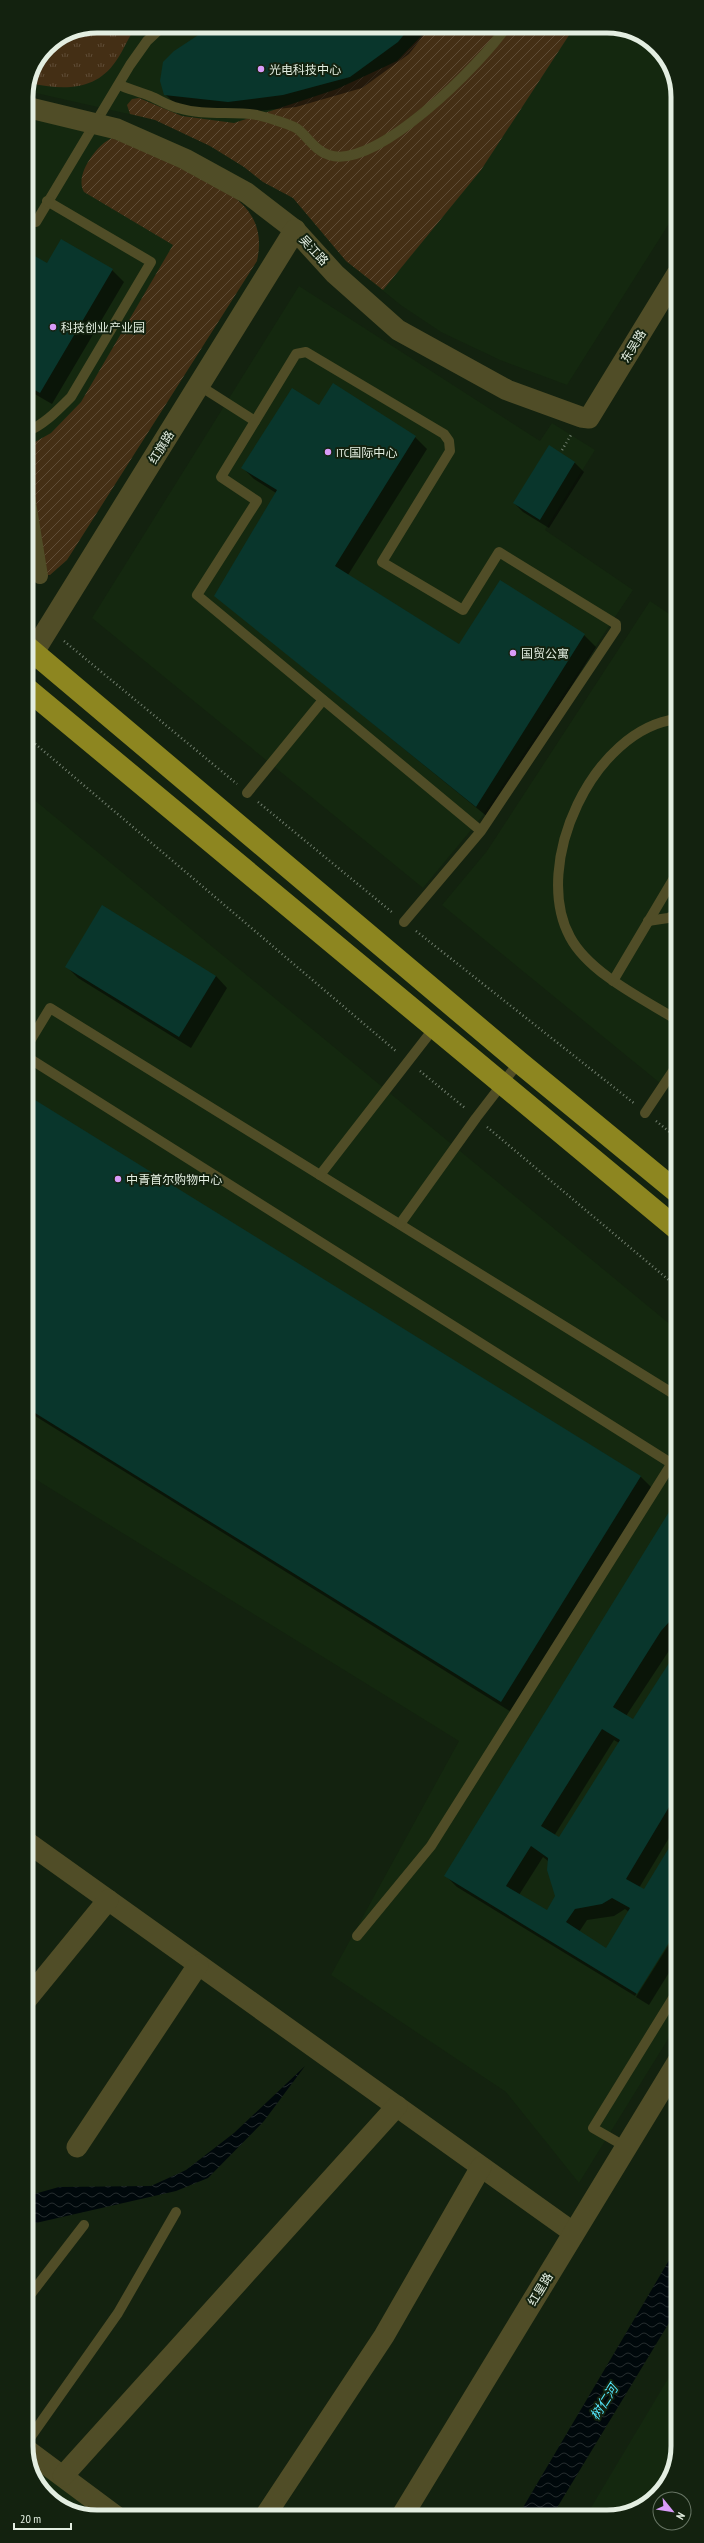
<svg xmlns="http://www.w3.org/2000/svg" width="704" height="2543" font-family="'PT Sans Narrow','Noto Sans SC',sans-serif">
<style>
.built{fill:#14280f}
.grass{fill:url(#grass-tufts)}
.garden{fill:url(#garden-furrows)}
.water{fill:url(#water-waves)}
.shadow{fill:#0007;fill-rule:evenodd}
.building{fill:#09362c;fill-rule:evenodd}
.lines{fill:none;stroke-linecap:round;stroke-linejoin:round}
.path{stroke:#727f6f;stroke-width:2.5;stroke-dasharray:1 3;stroke-linecap:butt}
.service{stroke:#504d27;stroke-width:10}
.pedestrian{stroke:#504d27;stroke-width:16}
.minor{stroke:#504d27;stroke-width:21}
.tertiary{stroke:#504d27;stroke-width:22}
.trunk{stroke:#8d8620;stroke-width:22}
.poi-dot{fill:#d89bf8;stroke:#13220f;stroke-width:1.5}
.labels{text-anchor:middle;dominant-baseline:central;stroke-width:4;stroke-linejoin:round;paint-order:stroke}
.poi-label{font-size:12px;fill:#e3eee1;stroke:#13220f;text-anchor:start}
.street-label{font-size:12px;fill:#e3eee1;stroke:#13220f}
.water-label{font-size:13px;font-style:italic;fill:#54e6fc;stroke:#13220f}
.rim{fill:none;stroke:#e3eee1;stroke-width:5}
</style>
<defs>
<pattern id="grass-tufts" width="24" height="20" patternUnits="userSpaceOnUse"><rect width="24" height="20" fill="#442f15"/><path d="M3 7l-1-3M5 7V3M7 7l1-3M15 17l-1-3M17 17v-4M19 17l1-3" fill="none" stroke="#5f4d37"/></pattern>
<pattern id="garden-furrows" width="10" height="10" patternUnits="userSpaceOnUse"><rect width="10" height="10" fill="#442f15"/><path d="M-1 1l2-2M0 10L10 0M9 11l2-2" fill="none" stroke="#5f4d37"/></pattern>
<pattern id="water-waves" width="16" height="10" patternUnits="userSpaceOnUse"><rect width="16" height="10" fill="#00080b"/><path d="M0 5q4-4 8 0t8 0" fill="none" stroke="#252c2e"/></pattern>
</defs>
<rect width="100%" height="100%" fill="#13220f"/>
<g class="built">
<path d="M97,26H612L654,44L677,83V211L567,385L500,360L441,332L402,306L346,261L293,198L263,182L244,167L210,146L155,120L27,91L31,69L47,47L70,31Z"/>
<path d="M26,114L112,138L252,217L260,245L257,261L67,560L50,575H37L26,571Z"/>
<path d="M299,286L540,441L552,423L595,450L545,530L633,590L481,818L423,888L92,618Z"/>
<path d="M650,601L677,619V1097L442,905L487,851Z"/>
<path d="M26,793L677,1330L678,2023L579,2183L506,2092L331,1975L459,1741L27,1474Z"/>
<path d="M678,2362V2446L661,2493L621,2516H586Z"/>
<path d="M30,2465L102,2517H92L50,2499Z"/>
</g>
<path class="grass" d="M97,26H137C128,37 124,50 116,61C95,92 62,90 29,83C33,61 48,41 70,32C77,28 88,28 97,26Z"/>
<g class="garden">
<path d="M431,26H575L481,170L383,290L346,261L293,198L263,182L244,167L210,146L155,120L130,114L127,105L132,99L139,98L182,116L234,123L337,89L397,61Z"/>
<path d="M112,138C137,148 161,158 185,170C226,189 269,208 257,261L67,560L50,575H37L26,571V447L51,433L81,402L173,245L84,192C74,176 96,145 112,138Z"/>
</g>
<g class="water">
<path d="M305,2066L264,2121L208,2178L176,2191L27,2225V2196L59,2187L151,2186L186,2170L234,2133Z"/>
<path d="M678,2245V2308L552,2516H518Z"/>
</g>
<g class="shadow">
<path d="M214,26H431L409,54L362,88L296,107L240,113L177,106L165,94Z"/>
<path d="M26,252L47,265L112,270L124,282L52,404L26,389Z"/>
<path d="M319,406L415,437L427,449L348,575L460,645L584,635L596,647L489,818L216,596L276,493L254,479L242,467Z"/>
<path d="M549,446L575,463L584,472L549,528L523,512L514,503Z"/>
<path d="M66,966L216,976L227,988L191,1048L78,978Z"/>
<path d="M27,1096L640,1476L652,1488L513,1713L27,1411Z"/>
<path d="M677,1501L678,1637L626,1716L634,1720L678,1651V1823L639,1888L678,1926L635,1996L457,1887L446,1876ZM614,1740L619,1743L560,1839L554,1836ZM543,1857L548,1861L556,1896L548,1912L519,1895ZM625,1909L629,1912L607,1950L579,1932L587,1920L614,1916Z"/>
<path d="M678,1930V1958L649,2005L636,1997Z"/>
</g>
<g class="building">
<path d="M212,26H411L398,42L350,77L283,95L228,102L164,95L160,81L163,62L174,51Z"/>
<path d="M61,239L113,269L40,393L26,385V251L47,263Z"/>
<path d="M333,383L416,436L335,566L459,644L500,580L585,634L476,807L214,596L277,490L241,468L292,388L319,405Z"/>
<path d="M549,445L575,462L540,520L513,503Z"/>
<path d="M102,905L216,976L179,1037L65,967Z"/>
<path d="M677,958V974L670,970Z"/>
<path d="M27,1095L641,1476L501,1702L27,1408Z"/>
<path d="M677,1499L678,1612L661,1631L613,1707L633,1719L678,1649V1792L626,1879L644,1889L678,1833V1928L637,1994L444,1876ZM602,1729L620,1740L559,1837L541,1826ZM531,1846L548,1858L547,1870L555,1896L547,1910L506,1886ZM612,1898L630,1908L606,1948L566,1922L575,1909L602,1904Z"/>
</g>
<g class="lines">
<g class="path">
<path d="M562,450L571,435"/>
<path d="M26,609L33,614"/>
<path d="M64,641L237,784"/>
<path d="M26,736L397,1052"/>
<path d="M258,802L393,913"/>
<path d="M416,931L635,1104"/>
<path d="M420,1071L465,1108"/>
<path d="M656,1121L677,1138"/>
<path d="M487,1127L677,1287"/>
</g>
<g class="service">
<path d="M119,85C129,89 140,92 150,96C160,100 168,106 178,108C204,116 231,111 257,115C265,117 294,125 299,130C309,139 316,151 329,155C376,171 482,63 507,26"/>
<path d="M26,216L36,222L130,65L147,41L163,26"/>
<path d="M200,386L255,421"/>
<path d="M26,432C44,425 58,410 71,397L151,262L47,201"/>
<path d="M677,719C593,729 531,865 570,937C589,973 643,999 677,1020"/>
<path d="M247,793L323,700"/>
<path d="M648,921L668,918L677,914"/>
<path d="M404,922L481,831L616,629V624L499,552L463,610L382,562L450,451L449,441L444,434L306,352L296,354L221,477L257,501L197,595L481,831"/>
<path d="M613,981L677,873"/>
<path d="M27,1046L50,1008L677,1396"/>
<path d="M27,1057L677,1467"/>
<path d="M645,1113L677,1065"/>
<path d="M320,1175L434,1028"/>
<path d="M400,1224L476,1118L519,1062"/>
<path d="M357,1936L431,1846L672,1463"/>
<path d="M626,2147L593,2128L678,1990"/>
<path d="M27,2299L84,2225"/>
<path d="M27,2442L118,2313L176,2212"/>
</g>
<path class="pedestrian" d="M26,490L40,576"/>
<g class="minor">
<path d="M26,107L117,129L185,159L247,193L295,230L335,274L398,330L507,390L581,417L589,418L677,274"/>
<path d="M27,1842L574,2233"/>
<path d="M27,1999L108,1900"/>
<path d="M77,2147L198,1965"/>
<path d="M27,2450L117,2517"/>
<path d="M63,2476L397,2106"/>
<path d="M265,2516L384,2336L481,2167"/>
</g>
<g class="tertiary">
<path d="M26,664L295,230"/>
<path d="M402,2516L678,2062"/>
</g>
<g class="trunk">
<path d="M26,646L519,1062L677,1192"/>
<path d="M26,688L677,1229"/>
</g>
</g>
<g class="poi-dot">
<circle cx="261" cy="69" r="4"/>
<circle cx="53" cy="327" r="4"/>
<circle cx="328" cy="452" r="4"/>
<circle cx="513" cy="653" r="4"/>
<circle cx="118" cy="1179" r="4"/>
</g>
<g class="labels">
<g class="poi-label">
<text x="269" y="69">光电科技中心</text>
<text x="61" y="327">科技创业产业园</text>
<text x="336" y="452">ITC国际中心</text>
<text x="521" y="653">国贸公寓</text>
<text x="126" y="1179">中青首尔购物中心</text>
</g>
<g class="street-label">
<text transform="translate(314 250) rotate(47)">吴江路</text>
<text transform="translate(633 346) rotate(-59)">东吴路</text>
<text transform="translate(161 447) rotate(-58)">红旗路</text>
<text transform="translate(540 2289) rotate(-59)">红星路</text>
</g>
<g class="water-label">
<text transform="translate(604 2402) rotate(-57)">树仁河</text>
</g>
</g>
<path d="M0 0H704V2543H0ZM97 33H607A64 64 0 0 1 671 97V2446A64 64 0 0 1 607 2510H97A64 64 0 0 1 33 2446V97A64 64 0 0 1 97 33Z" fill="#13220f" fill-rule="evenodd"/>
<path class="rim" d="M97 33H607A64 64 0 0 1 671 97V2446A64 64 0 0 1 607 2510H97A64 64 0 0 1 33 2446V97A64 64 0 0 1 97 33Z"/>
<g transform="translate(672 2511) rotate(120)"><circle r="19" fill="#13220f" stroke="#667463"/>
<path d="M0-3L7 15L0 10L-7 15Z" fill="#d89bf8"/>
<text y="-6" font-size="11" font-weight="bold" text-anchor="middle" fill="#e3eee1">N</text>
</g>
<path d="M14 2523v6h57v-6" fill="none" stroke="#e3eee1" stroke-width="2"/>
<text x="20" y="2523" font-size="12" fill="#e3eee1" stroke="#13220f" stroke-width="3" paint-order="stroke">20 m</text>
</svg>
